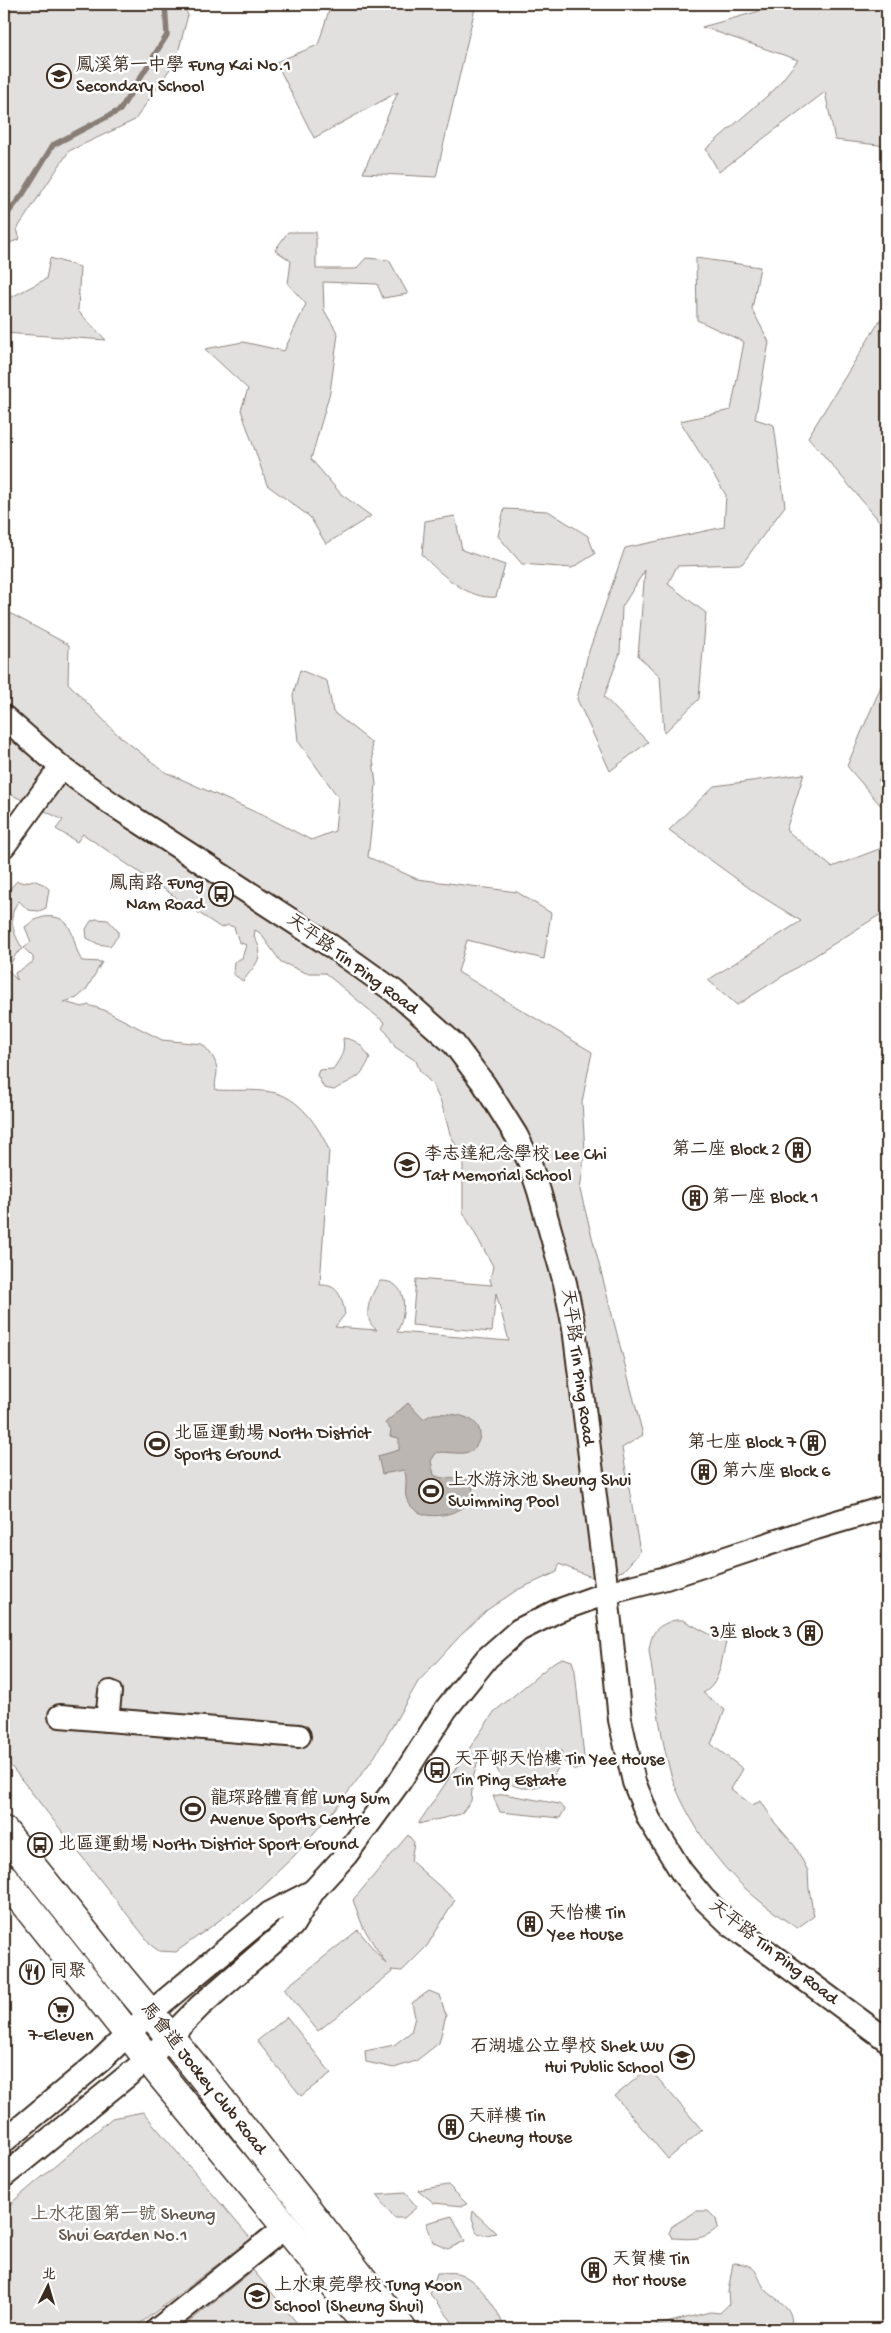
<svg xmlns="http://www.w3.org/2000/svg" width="891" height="2333" font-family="'Gochi Hand','LXGW WenKai TC',sans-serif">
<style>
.green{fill:#e2e0de;stroke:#8e857e}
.water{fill:#bcb6b3;stroke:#887e77}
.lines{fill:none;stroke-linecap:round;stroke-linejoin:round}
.stream{stroke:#887e77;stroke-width:5.5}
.minor-casing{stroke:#3b2a1e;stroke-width:26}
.major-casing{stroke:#3b2a1e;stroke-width:31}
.minor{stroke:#fff;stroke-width:22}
.major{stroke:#fff;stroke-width:28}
.labels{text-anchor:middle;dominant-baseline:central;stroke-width:5;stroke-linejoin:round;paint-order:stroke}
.poi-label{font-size:18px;fill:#3b2a1e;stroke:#fff;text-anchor:start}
.street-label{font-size:18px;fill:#3b2a1e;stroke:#fff}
.park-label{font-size:18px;fill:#65584e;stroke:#fff}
</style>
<rect width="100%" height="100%" fill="#fff"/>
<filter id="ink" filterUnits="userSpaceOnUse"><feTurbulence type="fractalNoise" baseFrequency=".02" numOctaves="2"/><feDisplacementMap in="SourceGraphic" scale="10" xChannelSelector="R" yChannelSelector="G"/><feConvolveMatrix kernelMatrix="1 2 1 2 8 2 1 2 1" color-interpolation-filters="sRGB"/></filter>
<g filter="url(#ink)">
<g class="green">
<path d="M4,4H182L188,15L176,60L135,120L69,151L17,229L20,239L4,245Z"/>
<path d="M331,4H476L436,177L363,173L398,92L314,138L276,62L318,45Z"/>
<path d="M785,4L887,5V146L835,140L825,92L719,172L706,149L774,90L798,60L702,27Z"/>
<path d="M288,232H316V269H356L366,258L389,260L408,294L383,298L377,284L323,282L324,310L338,334L330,392L311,459L341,494L371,516L326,544L310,517L267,485L241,410L248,389L205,349L243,342L284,351L306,304L288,284L291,261L275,250Z"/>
<path d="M50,258L80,267L78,311L106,340L4,333V301L46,279Z"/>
<path d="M696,258L760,267L752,309L769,342L755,419L774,425L785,506L742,564L677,566L668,584L706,613L699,699L664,733L660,676L638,656L645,570L622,607L620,653L604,697L648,742L610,771L577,699L588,654L625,548L724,527L726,495L680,421L731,410L744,342L697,320Z"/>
<path d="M887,309V530L808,437Z"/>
<path d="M504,509L548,511L588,536L595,554L572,568L522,564L498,536Z"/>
<path d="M455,516L462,550L505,565L496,597C468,600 441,574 422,555L425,521Z"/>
<path d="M4,610L69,645L68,683L117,734L165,772L271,819L311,840L335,831L338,797L298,741L293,695L300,670L327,681L333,712L371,742L376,785L368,857L417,879L517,892L551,913L544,959L467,940L458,972L592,1052L582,1102L585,1151L580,1190L643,1435L622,1448L640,1552L623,1571L594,1578L559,1564L557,1572L517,1590L487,1610L460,1636L418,1682L375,1756L340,1803L294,1856L250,1898L176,1952L159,1951L152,1946L7,1761H4V966L17,980L15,973L33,962V957L24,948L31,942L25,927C34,920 42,915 54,917C76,920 72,947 82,961L102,962L86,990L77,998L64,1002L83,1007L88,1005L104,1010L162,1040L202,1044C210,1052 216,1059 217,1070C217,1077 214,1083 216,1090C234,1091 253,1089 271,1092C299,1096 319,1127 329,1150L320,1285C338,1284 342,1297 345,1314L335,1327L377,1330C360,1318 370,1296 380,1281C409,1280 407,1313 397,1332L509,1341L496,1293L492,1332L412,1325L416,1279L492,1285L490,1280L493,1266L463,1212V1158L450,1134L441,1102L432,1084L420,1071L416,1061L395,1047L387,1033L382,1028L385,1023L325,973H306L281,962L260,933L255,930L254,937C267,956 255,965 243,981L233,974L234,962L242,958L246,945L239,942L234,927L228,925L221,928L83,834L77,842L56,829L63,820L4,791L7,770L4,767Z"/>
<path d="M882,684L887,689V774L878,780L887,788V813L847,766Z"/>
<path d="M804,774L786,830L832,867L887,846V906L881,914L737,1005L708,980L801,921L756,893L669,830L714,786Z"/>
<path d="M33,880L43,884L49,889L46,908L39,911L28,910L19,901C6,915 14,936 23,949L16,954L11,963L4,964V895L17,881L24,883Z"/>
<path d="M96,919L108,920L118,931V936L110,946L98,944L87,938L86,929L91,921Z"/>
<path d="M343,1038C357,1039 363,1047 370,1058C359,1082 354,1077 334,1090L324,1088L317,1075L319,1070L333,1069C341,1058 345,1052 343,1038Z"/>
<path d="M675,1620H683L726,1643C721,1660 720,1685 703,1693L725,1710L711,1744L743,1769L731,1789L752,1805L761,1801L775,1823L795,1846L808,1871L809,1889L814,1916L797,1928C751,1898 719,1868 692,1820C683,1804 673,1785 669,1767C659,1729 655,1689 649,1650C652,1631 656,1626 675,1620Z"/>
<path d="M563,1658L572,1661L575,1671L585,1767L575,1770L564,1762L561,1750C564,1782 526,1801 503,1778C495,1770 494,1759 491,1750L479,1757L473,1778L471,1801L461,1814L418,1824L494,1712L554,1662Z"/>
<path d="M504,1794L559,1804L565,1809L560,1818L500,1812L493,1796Z"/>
<path d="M408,1835L414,1842L411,1861L455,1900L427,1946L402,1971L391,1970L392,1972L318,2031L284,1989L358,1930L386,1964L363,1927L353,1900Z"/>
<path d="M429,1991L439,1995L446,2015L439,2043L416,2061L394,2068L366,2062L365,2051L394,2045L411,2032L415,2017L412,2003Z"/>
<path d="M287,2017L331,2073L301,2096L257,2041Z"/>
<path d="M649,2068L702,2130L668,2159L615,2096Z"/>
<path d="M143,2112L251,2239L133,2329H4V2209L112,2118Z"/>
<path d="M448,2185L467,2204L462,2206L434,2203L418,2190Z"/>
<path d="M405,2193L417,2207L404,2218H394L376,2195Z"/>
<path d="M473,2211L496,2233L486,2235L477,2233L472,2218Z"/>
<path d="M697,2211H708L716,2219L718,2227C704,2241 691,2239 672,2238L669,2233L672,2226Z"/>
<path d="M452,2216L465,2241L448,2249L433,2242L426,2223Z"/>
<path d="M733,2263C763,2264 754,2278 767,2291C780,2303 795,2307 791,2329H651L654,2326L710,2312L720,2313L729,2304L728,2292Z"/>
<path d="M253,2270L302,2329H185L183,2327Z"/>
<path d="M437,2273C444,2273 451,2272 457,2273C476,2277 501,2312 504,2329H458L430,2294Z"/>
</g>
<path class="water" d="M408,1403L423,1419C427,1418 429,1415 434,1414C447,1413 474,1414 479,1429C482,1436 478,1444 473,1450C461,1457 449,1450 436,1453L431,1461L434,1475C450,1485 479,1466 472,1501C457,1516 419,1525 407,1500C403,1490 409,1481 404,1470L382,1474L378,1456L399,1450V1438L390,1436L391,1430L385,1423Z"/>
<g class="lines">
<path class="stream" d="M4,218L23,194L53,145L120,110L167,35L165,4"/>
<defs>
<g id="minor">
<path d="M4,717L61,767L112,804L331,946L394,991L454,1044L484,1084L516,1135L529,1161L539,1191L565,1283L574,1328L607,1593L620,1720L634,1782L649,1819L681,1871L703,1898L731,1925L887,2040"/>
<path d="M4,846L61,767"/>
<path d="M60,1716L299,1736"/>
<path d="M107,1720L110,1692"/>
<path d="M4,2141L100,2061L150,2013L270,1913L313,1891"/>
<path d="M4,2176L148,2059L200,2006L292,1926L314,1890L346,1855L400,1781L446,1709L487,1658L519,1630L557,1611L607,1593L666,1578L816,1528L887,1507"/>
<path d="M158,2329L273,2237"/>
</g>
<g id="major">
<path d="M4,1831L120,1977L199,2072L402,2329"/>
<path d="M4,1878L164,2079L370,2329"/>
</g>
</defs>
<use href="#minor" class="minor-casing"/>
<use href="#major" class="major-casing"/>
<use href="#minor" class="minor"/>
<use href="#major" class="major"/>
</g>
</g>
<defs>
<symbol id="school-ring" viewBox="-11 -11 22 22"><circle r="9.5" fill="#fff" stroke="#3b2a1e" stroke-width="1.5"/><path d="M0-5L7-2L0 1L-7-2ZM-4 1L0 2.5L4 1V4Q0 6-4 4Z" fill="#3b2a1e"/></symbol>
<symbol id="bus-ring" viewBox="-11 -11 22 22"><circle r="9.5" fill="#fff" stroke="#3b2a1e" stroke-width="1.5"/><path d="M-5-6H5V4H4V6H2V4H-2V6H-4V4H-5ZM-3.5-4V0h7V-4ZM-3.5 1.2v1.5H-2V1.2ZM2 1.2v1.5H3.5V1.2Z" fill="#3b2a1e"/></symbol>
<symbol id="building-ring" viewBox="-11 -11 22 22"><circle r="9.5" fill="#fff" stroke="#3b2a1e" stroke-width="1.5"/><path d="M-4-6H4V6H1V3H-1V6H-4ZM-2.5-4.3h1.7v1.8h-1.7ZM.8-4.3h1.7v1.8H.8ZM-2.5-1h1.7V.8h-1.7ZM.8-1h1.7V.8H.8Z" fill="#3b2a1e"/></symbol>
<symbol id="stadium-ring" viewBox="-11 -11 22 22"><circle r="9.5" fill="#fff" stroke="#3b2a1e" stroke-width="1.5"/><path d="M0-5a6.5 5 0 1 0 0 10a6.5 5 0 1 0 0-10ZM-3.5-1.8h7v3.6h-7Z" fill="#3b2a1e"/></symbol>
<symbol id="restaurant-ring" viewBox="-11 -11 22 22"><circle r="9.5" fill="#fff" stroke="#3b2a1e" stroke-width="1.5"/><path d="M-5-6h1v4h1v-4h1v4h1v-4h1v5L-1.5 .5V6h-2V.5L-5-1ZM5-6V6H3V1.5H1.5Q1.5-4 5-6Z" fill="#3b2a1e"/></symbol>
<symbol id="supermarket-ring" viewBox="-11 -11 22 22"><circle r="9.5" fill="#fff" stroke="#3b2a1e" stroke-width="1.5"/><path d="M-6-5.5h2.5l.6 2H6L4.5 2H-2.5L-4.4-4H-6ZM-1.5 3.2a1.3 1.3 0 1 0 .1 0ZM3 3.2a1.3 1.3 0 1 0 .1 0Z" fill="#3b2a1e"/></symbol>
</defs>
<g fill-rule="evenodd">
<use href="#school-ring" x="45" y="62" width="28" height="28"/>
<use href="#bus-ring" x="207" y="880" width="28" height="28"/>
<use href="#building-ring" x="784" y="1136" width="28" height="28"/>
<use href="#school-ring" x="393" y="1151" width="28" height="28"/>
<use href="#building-ring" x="681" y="1184" width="28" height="28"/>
<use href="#building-ring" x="799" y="1429" width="28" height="28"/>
<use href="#stadium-ring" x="143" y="1430" width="28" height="28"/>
<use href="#building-ring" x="690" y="1458" width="28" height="28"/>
<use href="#stadium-ring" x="417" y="1477" width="28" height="28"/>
<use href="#building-ring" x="796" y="1619" width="28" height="28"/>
<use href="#bus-ring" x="423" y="1756" width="28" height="28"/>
<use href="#stadium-ring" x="179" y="1795" width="28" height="28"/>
<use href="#bus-ring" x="26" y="1831" width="28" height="28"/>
<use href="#building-ring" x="516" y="1910" width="28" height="28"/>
<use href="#restaurant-ring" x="18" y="1958" width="28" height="28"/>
<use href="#supermarket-ring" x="47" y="1996" width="28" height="28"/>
<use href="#school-ring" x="668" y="2043" width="28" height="28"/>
<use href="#building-ring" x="437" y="2113" width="28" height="28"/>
<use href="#building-ring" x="580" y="2256" width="28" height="28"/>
<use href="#school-ring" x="243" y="2282" width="28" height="28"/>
</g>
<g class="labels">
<g class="poi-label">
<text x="76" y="66">鳳溪第一中學 Fung Kai No.1<tspan x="76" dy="21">Secondary School</tspan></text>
<text x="204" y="884" text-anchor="end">鳳南路 Fung<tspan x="204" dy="21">Nam Road</tspan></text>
<text x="780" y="1150" text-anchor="end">第二座 Block 2</text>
<text x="424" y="1155">李志達紀念學校 Lee Chi<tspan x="424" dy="21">Tat Memorial School</tspan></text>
<text x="712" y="1198">第一座 Block 1</text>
<text x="174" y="1434">北區運動場 North District<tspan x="174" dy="21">Sports Ground</tspan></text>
<text x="796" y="1443" text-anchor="end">第七座 Block 7</text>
<text x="722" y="1472">第六座 Block 6</text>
<text x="448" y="1481">上水游泳池 Sheung Shui<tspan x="448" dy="21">Swimming Pool</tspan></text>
<text x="792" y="1633" text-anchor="end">3座 Block 3</text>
<text x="454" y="1760">天平邨天怡樓 Tin Yee House<tspan x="454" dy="21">Tin Ping Estate</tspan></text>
<text x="210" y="1799">龍琛路體育館 Lung Sum<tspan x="210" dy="21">Avenue Sports Centre</tspan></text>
<text x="58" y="1845">北區運動場 North District Sport Ground</text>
<text x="548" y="1914">天怡樓 Tin<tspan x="548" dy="21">Yee House</tspan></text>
<text x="50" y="1972">同聚</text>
<text x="61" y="2036" text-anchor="middle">7-Eleven</text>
<text x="664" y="2047" text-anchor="end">石湖墟公立學校 Shek Wu<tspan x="664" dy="21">Hui Public School</tspan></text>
<text x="468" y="2117">天祥樓 Tin<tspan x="468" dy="21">Cheung House</tspan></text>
<text x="612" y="2260">天賀樓 Tin<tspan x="612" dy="21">Hor House</tspan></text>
<text x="274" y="2286">上水東莞學校 Tung Koon<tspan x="274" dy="21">School (Sheung Shui)</tspan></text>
</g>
<g class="street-label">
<text transform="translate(352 965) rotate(36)">天平路 Tin Ping Road</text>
<text transform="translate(577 1367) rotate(82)">天平路 Tin Ping Road</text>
<text transform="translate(773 1953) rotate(38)">天平路 Tin Ping Road</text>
<text transform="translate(203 2079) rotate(51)">馬會道 Jockey Club Road</text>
</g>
<g class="park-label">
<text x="123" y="2215">上水花園第一號 Sheung<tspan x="123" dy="21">Shui Garden No.1</tspan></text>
</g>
</g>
<rect width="891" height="2333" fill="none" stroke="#fff" stroke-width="20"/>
<rect x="10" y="10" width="871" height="2313" fill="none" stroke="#3b2a1e" stroke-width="2" filter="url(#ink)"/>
<g transform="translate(48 2286) rotate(5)" stroke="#ffffff" stroke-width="4" paint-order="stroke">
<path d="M0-4L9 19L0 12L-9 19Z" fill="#3b2a1e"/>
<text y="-8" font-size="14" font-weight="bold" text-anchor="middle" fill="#3b2a1e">北</text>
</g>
</svg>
